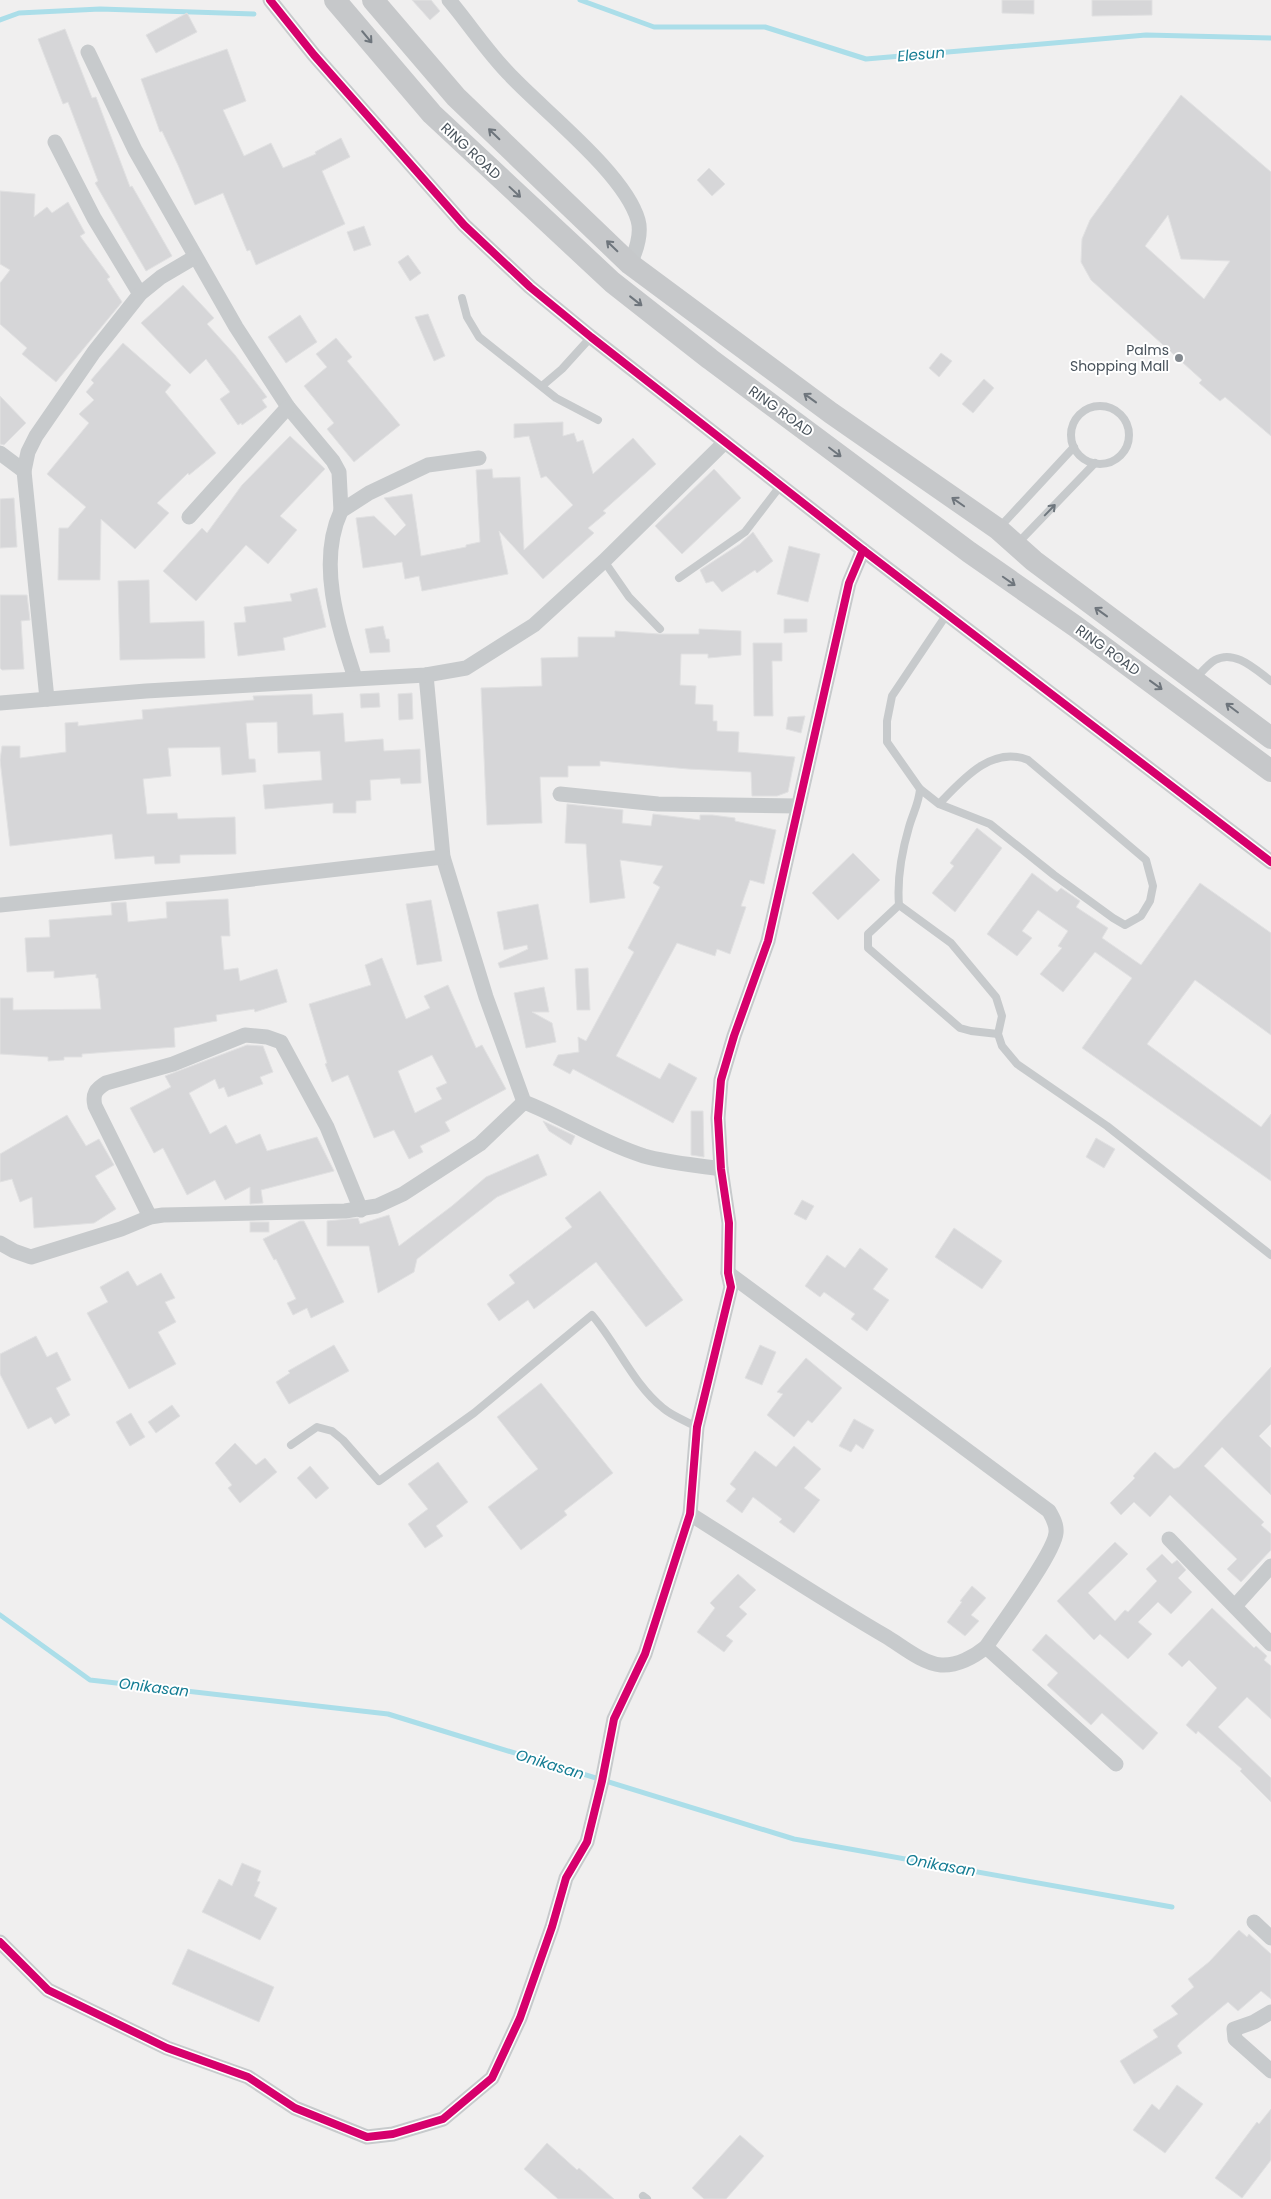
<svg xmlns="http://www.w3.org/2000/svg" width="1271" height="2199" font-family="Poppins,sans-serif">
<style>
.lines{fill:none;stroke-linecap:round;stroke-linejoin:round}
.stream{stroke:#abdee9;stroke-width:5}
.building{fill:#d6d6d8;stroke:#e1e1e2;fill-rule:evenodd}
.lane{stroke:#c7cacc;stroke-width:8}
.street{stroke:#c7cacc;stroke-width:15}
.primary{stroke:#c6c8ca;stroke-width:22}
.cycleway-casing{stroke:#fff;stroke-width:11}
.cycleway{stroke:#d6006c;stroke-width:8}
.oneway{stroke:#6e757c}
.oneway2{stroke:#6e767d}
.poi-dot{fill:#83898f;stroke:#fff;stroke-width:2}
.labels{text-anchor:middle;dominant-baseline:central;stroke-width:4;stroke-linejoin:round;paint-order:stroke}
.street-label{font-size:14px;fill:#48525b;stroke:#fff}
.poi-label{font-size:14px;fill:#48525b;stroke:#fff;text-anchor:end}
.water-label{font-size:15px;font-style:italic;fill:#147c93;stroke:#fff}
</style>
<rect width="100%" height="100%" fill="#f0efef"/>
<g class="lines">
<g class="stream">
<path d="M580,0L654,27H765L866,59L1146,35L1271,38"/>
<path d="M0,20L19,13L100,9L254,14"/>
<path d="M0,1615L90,1680L388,1714L794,1839L1172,1907"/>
</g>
</g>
<g class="building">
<path d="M412,0H431L440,11L430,20Z"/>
<path d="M1002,0H1034V14L1002,13Z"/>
<path d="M1092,0H1152V15L1092,16Z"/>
<path d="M187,13L197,32L156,53L146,35Z"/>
<path d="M65,29L92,98L96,97L130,187L132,186L172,256L146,271L95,183L98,181L68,102L63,104L38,39Z"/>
<path d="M227,49L246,101L223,110L244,156L271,143L283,168L316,154L315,152L341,138L350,157L322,171L345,224L256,265L250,250L247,251L223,193L195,205L178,165L162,131L160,132L141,79Z"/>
<path d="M1181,95L1271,172V436L1225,397L1220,401L1199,383L1202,380L1091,280L1081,262L1082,239L1090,220ZM1168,215L1181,259L1230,261L1204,299L1145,246Z"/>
<path d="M709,168L725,184L712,196L697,180Z"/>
<path d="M0,191L35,194L34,217L47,207L52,213L68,202L85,233L80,236L110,277L107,279L122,302L56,382L22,354L27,348L0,324V283L10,270L0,264Z"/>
<path d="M364,226L371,245L354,251L347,232Z"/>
<path d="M408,255L421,273L410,281L398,262Z"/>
<path d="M183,285L214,318L207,324L235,355L267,397L262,400L267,407L242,425L241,423L238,425L220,399L230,392L206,359L190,374L141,323Z"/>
<path d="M428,314L445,356L434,361L415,317Z"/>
<path d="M300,315L317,342L286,363L268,337Z"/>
<path d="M336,338L352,357L347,361L400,425L354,462L327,429L334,423L304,386L327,367L316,354Z"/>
<path d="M123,343L171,385L165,392L216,453L189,475L188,473L157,503L169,513L135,549L101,519L100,580H58L59,528H68L86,507L47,474L89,423L79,414L94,400L86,392L94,383L91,380Z"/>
<path d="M941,353L952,361L939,377L929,368Z"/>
<path d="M984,379L994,388L973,413L962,404Z"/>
<path d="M0,396L26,423L4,445L0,444Z"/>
<path d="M563,422V436L574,433L577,442L583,440L593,474L633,438L656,464L603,511L606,513L588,528L594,533L543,579L499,531L508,574L422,591L419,576L405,579L402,562L363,568L356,518L374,516L395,536L406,525L384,498L412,494L421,556L466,547V545L480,542L476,470L492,469L493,478L520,477L524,550L573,505L546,476L541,478L529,436L514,438V424Z"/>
<path d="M290,436L325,469L280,516L297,530L268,564L246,545L196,601L163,571L202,528L207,533L242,485Z"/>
<path d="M714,469L741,498L682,554L655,526Z"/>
<path d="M14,498L17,547L0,548V499Z"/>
<path d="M753,532L773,561L757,573L755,570L722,592L713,581L706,583L700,570L740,544Z"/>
<path d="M789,546L820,554L808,602L777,594Z"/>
<path d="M149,580L150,623L204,621L205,658L120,660L118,581Z"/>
<path d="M317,588L326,627L283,638L285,650L238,656L234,623L246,622L244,607L292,601L290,594Z"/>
<path d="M0,595H27L30,620L21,621L24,669L2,670L0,668Z"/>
<path d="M784,619H807V632L784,633Z"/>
<path d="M383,626L386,639H389L390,652L370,653L365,629Z"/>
<path d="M699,629L741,631V655L708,658V654H681L680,685L696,686L695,704L713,705V721H717V731L739,732L738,752L795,757L788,792L777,796H752L751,772L688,769L600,761V766H568V777H540L542,823L487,825L481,688L542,686L541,658L578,657V637H615V631L659,634H699Z"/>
<path d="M753,643H782V661H772L773,716H754Z"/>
<path d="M379,693L380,707L361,708L360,694Z"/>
<path d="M412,693L413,719L399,720L398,694Z"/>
<path d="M312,694L313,715L343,713L345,742L383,739L384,751L420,749L421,783L401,784L400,778L370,780L371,800L356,801V813H333V803L265,809L263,785L322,780L320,751L278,753L277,722L246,723L249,759H255L256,772L222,775L220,747L168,748L171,776L143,779L147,814L177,813L178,819L235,817L236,854L180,855V863L155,864L154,856L115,859L112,834L10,846L0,760L2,746H20V758L66,752L65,723L78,722V726L143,719L142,710L254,700L253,696Z"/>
<path d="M805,716L801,733L786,729L788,717Z"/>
<path d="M567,804L623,810L622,823L651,826L653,814L700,820V815H712L735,818V821L776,830L764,884L750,880L741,906L746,907L730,954L717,949L715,956L677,943L616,1056L660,1079L669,1063L697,1078L673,1123L573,1069L570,1074L553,1065L558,1055L579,1052L578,1037L586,1041L634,952L628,948L660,887L653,883L663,866L620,860L625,898L590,903L586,844L565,843Z"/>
<path d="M977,828L1002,848L955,912L932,893L954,866L950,863Z"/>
<path d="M853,853L880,880L838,920L812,893Z"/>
<path d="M1032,873L1057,892L1061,888L1080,901L1076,907L1108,928L1102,938L1141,965L1200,883L1271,933V1035L1195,980L1147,1044L1261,1127L1271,1114V1181L1082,1048L1132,978L1095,952L1063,992L1040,974L1062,948L1058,946L1068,931L1038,910L1022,931L1032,938L1017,956L987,934Z"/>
<path d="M228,899L230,936H221L224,970L238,968L240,981L277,969L287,1002L255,1012L254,1009L216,1015L217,1021L174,1028L175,1047L82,1054V1057H64V1060L48,1061V1057L0,1054V998H13V1010L101,1009L98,978H96V974L54,978V971L27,972L25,938L50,937L49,920L112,915L111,903L126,902L128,922L167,918L166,902Z"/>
<path d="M431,900L442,961L417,965L406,904Z"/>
<path d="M538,904L548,959L500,968L498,963L528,949L527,945L504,950L497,912Z"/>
<path d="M382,958L406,1019L430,1008L424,996L448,985L476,1048L482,1045L506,1089L445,1122L450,1131L420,1146L423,1152L409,1159L394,1130L374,1138L348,1075L332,1082L325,1064L327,1063L309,1004L371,985L365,965ZM432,1055L447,1083L436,1088L442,1099L415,1113L398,1071Z"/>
<path d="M588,968L590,1010H577L575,969Z"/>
<path d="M544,987L549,1012H532L552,1023L556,1042L526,1048L514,993Z"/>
<path d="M247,1045L263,1046L273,1072L260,1077L263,1084L228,1097L224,1087L219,1089L215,1079L189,1093L210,1134L226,1125L236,1144L260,1134L267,1151L317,1137L334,1171L261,1190L263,1203L250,1204V1187L225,1200L215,1180L187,1195L163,1148L154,1153L130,1108L171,1087L165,1076Z"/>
<path d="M691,1111H703L704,1157L691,1155Z"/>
<path d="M67,1115L86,1146L99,1139L114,1165L95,1176L116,1209L94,1223L34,1228L32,1197L20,1202L12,1179L0,1182V1154Z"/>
<path d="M543,1121L575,1136L571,1145L549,1131Z"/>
<path d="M1096,1138L1115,1149L1104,1168L1086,1157Z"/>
<path d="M538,1154L547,1175L497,1197L417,1259L414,1272L378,1293L369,1246H327V1221L358,1218L360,1224L389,1215L399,1246L452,1206L486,1177Z"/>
<path d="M600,1191L683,1300L646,1327L596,1262L534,1309L528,1300L499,1321L487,1304L515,1283L509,1275L572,1227L565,1218Z"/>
<path d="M802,1200L814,1206L806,1220L794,1214Z"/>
<path d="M300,1221H304L344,1302L311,1318L307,1308L293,1315L287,1303L296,1299L276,1259L274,1260L263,1239Z"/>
<rect x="250" y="1222" width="19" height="10"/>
<path d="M954,1228L1002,1261L982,1289L935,1257Z"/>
<path d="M860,1248L888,1269L873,1289L889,1300L867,1331L851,1319L855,1314L824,1292L820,1297L805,1286L827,1255L845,1268Z"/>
<path d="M128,1271L137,1286L161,1273L175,1298L165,1302L176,1322L158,1332L176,1364L129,1389L87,1313L108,1302L100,1287Z"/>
<path d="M36,1336L47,1357L57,1352L71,1380L56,1388L70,1415L55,1424L51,1417L28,1429L0,1374V1354Z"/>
<path d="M334,1345L349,1371L289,1404L276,1382L290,1373L288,1371Z"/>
<path d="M760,1345L776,1352L762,1385L745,1378Z"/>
<path d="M806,1358L842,1388L812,1423L808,1420L794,1437L767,1415L783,1394L777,1392Z"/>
<path d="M1271,1367V1424L1259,1436L1271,1448V1495L1222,1447L1204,1466L1264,1522L1261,1525L1271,1534V1550L1241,1582L1227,1569L1237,1559L1170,1495L1150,1517L1134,1502L1121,1515L1110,1503L1135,1478L1133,1476L1155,1452L1174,1469L1179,1467Z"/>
<path d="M541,1383L613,1473L564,1511L567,1515L521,1550L488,1507L538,1469L497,1417Z"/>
<path d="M172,1405L180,1416L156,1433L148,1422Z"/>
<path d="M131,1413L145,1437L130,1446L116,1422Z"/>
<path d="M854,1419L874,1430L863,1449L856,1444L851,1452L839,1446Z"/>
<path d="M235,1443L256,1465L265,1458L277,1472L240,1503L228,1488L232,1485L215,1463Z"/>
<path d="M794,1446L821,1469L804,1488L820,1500L794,1533L779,1522L782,1519L753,1497L742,1513L726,1501L736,1489L730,1484L755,1451L776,1467Z"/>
<path d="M438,1462L468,1502L436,1526L443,1536L425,1548L408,1524L428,1509L408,1484Z"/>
<path d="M310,1466L329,1488L316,1499L297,1478Z"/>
<path d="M1115,1542L1128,1554L1088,1593L1115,1621L1125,1610L1128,1612L1157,1581L1146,1569L1162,1554L1172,1564L1177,1560L1186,1570L1178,1578L1192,1592L1171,1614L1158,1602L1138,1622L1152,1634L1128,1659L1100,1634L1094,1640L1057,1601Z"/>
<path d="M738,1574L756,1590L739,1607L747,1614L726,1636L733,1641L724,1652L697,1632L715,1608L710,1603Z"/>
<path d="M972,1586L986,1598L971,1615L979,1621L965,1636L947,1622L962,1602L960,1601Z"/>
<path d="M1212,1608L1254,1648L1256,1646L1267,1656L1264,1660L1271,1666V1719L1247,1697L1218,1727L1271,1778V1802L1240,1771L1242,1769L1198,1731L1196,1734L1186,1725L1217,1688L1189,1660L1182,1667L1168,1654Z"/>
<path d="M1046,1634L1158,1733L1143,1750L1102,1713L1091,1725L1047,1685L1058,1673L1032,1650Z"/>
<path d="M242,1863L261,1871L257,1881L260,1882L254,1896L277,1908L260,1940L202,1912L219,1879L232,1886Z"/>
<path d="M1239,1930L1247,1937L1249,1934L1271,1954V1999L1261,1991L1238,2011L1228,2002L1180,2042L1177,2046L1182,2053L1134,2084L1120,2061L1158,2037L1153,2030L1178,2014L1171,2006L1194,1987L1188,1979L1209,1962Z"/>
<path d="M188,1949L274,1987L259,2022L172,1984Z"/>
<path d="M1177,2085L1203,2104L1165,2153L1133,2130L1152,2104L1159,2110Z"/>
<path d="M1271,2109V2160L1242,2198L1215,2178L1257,2122L1259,2124Z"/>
<path d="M740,2135L764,2156L726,2199H704L692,2188Z"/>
<path d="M547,2143L577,2170L579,2168L614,2199H558L524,2169Z"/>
</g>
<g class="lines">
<g class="lane">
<path d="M462,298L467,317L479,337L556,398L598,420"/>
<path d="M542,386L562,369L591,337"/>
<circle cx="1100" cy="435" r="29"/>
<path d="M999,528L1074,447"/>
<path d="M1017,544L1095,463"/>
<path d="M604,561L629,597L660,629"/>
<path d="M679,578L745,532L781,485"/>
<path d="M947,614L892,696L887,721V742L920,789C919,803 913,813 909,827C902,851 897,880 899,905L951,943L996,997L1002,1016L998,1034L1002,1046L1017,1064L1107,1126L1271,1255"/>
<path d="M1195,679C1201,673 1208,664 1215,660C1235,649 1256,670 1271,681"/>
<path d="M920,789L939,804L990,824L1054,875L1113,918L1125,925L1141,916L1150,901L1153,886L1146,860L1028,760C992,745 962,780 939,804"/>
<path d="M899,905L868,934V948L960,1028L971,1031L998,1034"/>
<path d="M291,1445L317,1427L332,1431L343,1440L379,1481L474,1413L592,1315C617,1344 633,1384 663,1408C672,1416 686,1421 697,1427"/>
<path d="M643,2196L647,2199"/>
</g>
<g class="street">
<path d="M270,0L314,55L464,225L530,287L591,337L863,550L1271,862"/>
<path d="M449,0C470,25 488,53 511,76C545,112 625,174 638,220C642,234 636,251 630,264"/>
<path d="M88,52L135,150L236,327L288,407L333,461L339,472L341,511"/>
<path d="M55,142L94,218L140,294"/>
<path d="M0,453L24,471"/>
<path d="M189,517L288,407"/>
<path d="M426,675L443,857L486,997L524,1102C565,1118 602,1143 644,1156C669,1163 696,1165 721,1169"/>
<path d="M355,678C338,626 317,563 341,511L369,493L428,465L479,458"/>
<path d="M47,699L24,471L28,452L36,436L94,352L140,294L161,277L195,257"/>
<path d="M0,703L146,691L426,675L466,668L534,625L604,561L725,442"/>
<path d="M560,794L658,804L798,806"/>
<path d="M0,905L209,884L443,857"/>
<path d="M150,1217L95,1106C92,1094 96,1089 106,1083L173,1064L245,1035L267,1037L281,1042L327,1127L361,1210"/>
<path d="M0,1243L14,1251L31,1257L121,1229L150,1217L163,1215L345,1211L377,1206L403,1194L480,1144L524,1102"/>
<path d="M690,1514C755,1555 820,1598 887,1637C902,1646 922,1663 941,1665C957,1666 974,1657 986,1647C1000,1626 1054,1554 1056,1533C1057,1525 1053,1518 1049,1511L728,1273"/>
<path d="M1169,1539L1271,1644"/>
<path d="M1235,1606L1271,1566"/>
<path d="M986,1647L1116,1764"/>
<path d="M1254,1922L1271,1938"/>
<path d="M0,1942L48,1990L167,2048L248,2077L295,2108L367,2137L393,2134L443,2119L492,2078L520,2018L552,1927L566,1878L587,1842L602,1781L614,1719L645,1654L690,1514L697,1427L731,1287L728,1273L729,1223L721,1169L718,1118L721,1080L734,1036L768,941L849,583L863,550"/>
<path d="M1271,2012L1254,2022L1234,2029L1235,2039L1271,2071"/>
</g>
<g class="primary">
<path d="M335,0L432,114L612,282L710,359L969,552L1075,626L1271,771"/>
<path d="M373,0L456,97L630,264L831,413L998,529L1034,561L1271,738"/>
</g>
<defs>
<g id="cycleway">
<path d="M270,0L314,55L464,225L530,287L591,337L863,550L1271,862"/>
<path d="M0,1942L48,1990L167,2048L248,2077L295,2108L367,2137L393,2134L443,2119L492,2078L520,2018L552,1927L566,1878L587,1842L602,1781L614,1719L645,1654L690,1514L697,1427L731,1287L728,1273L729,1223L721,1169L718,1118L721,1080L734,1036L768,941L849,583L863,550"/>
</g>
</defs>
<use href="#cycleway" class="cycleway-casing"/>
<use href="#cycleway" class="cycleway"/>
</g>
<defs><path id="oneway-shaft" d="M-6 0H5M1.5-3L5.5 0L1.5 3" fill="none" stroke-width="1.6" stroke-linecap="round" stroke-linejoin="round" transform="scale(1.25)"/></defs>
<g class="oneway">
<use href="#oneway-shaft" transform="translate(367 37) rotate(50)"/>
<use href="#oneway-shaft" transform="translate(494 134) rotate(-136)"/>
<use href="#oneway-shaft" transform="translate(515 192) rotate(43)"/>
<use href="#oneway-shaft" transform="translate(612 246) rotate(-136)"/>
<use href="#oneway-shaft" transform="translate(636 301) rotate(38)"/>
<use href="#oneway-shaft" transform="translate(810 398) rotate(-144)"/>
<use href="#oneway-shaft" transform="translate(835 452) rotate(37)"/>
<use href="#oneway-shaft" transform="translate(958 502) rotate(-145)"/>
<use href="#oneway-shaft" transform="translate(1009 581) rotate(35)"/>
<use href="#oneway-shaft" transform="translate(1101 612) rotate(-144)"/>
<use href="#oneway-shaft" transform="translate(1156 685) rotate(36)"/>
<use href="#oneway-shaft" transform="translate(1232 708) rotate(-143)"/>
</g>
<use class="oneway2" href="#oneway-shaft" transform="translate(1050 510) rotate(-46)"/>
<circle class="poi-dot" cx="1179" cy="358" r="5"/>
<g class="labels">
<g class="street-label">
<text transform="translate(471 151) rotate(43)">RING ROAD</text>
<text transform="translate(781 411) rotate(36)">RING ROAD</text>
<text transform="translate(1108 650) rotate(36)">RING ROAD</text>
</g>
<g class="poi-label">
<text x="1169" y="350">Palms<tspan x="1169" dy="16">Shopping Mall</tspan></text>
</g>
<g class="water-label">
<text transform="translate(921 54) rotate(-5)">Elesun</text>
<text transform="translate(154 1687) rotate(7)">Onikasan</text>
<text transform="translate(550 1764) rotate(17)">Onikasan</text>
<text transform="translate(941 1865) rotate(10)">Onikasan</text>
</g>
</g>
</svg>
